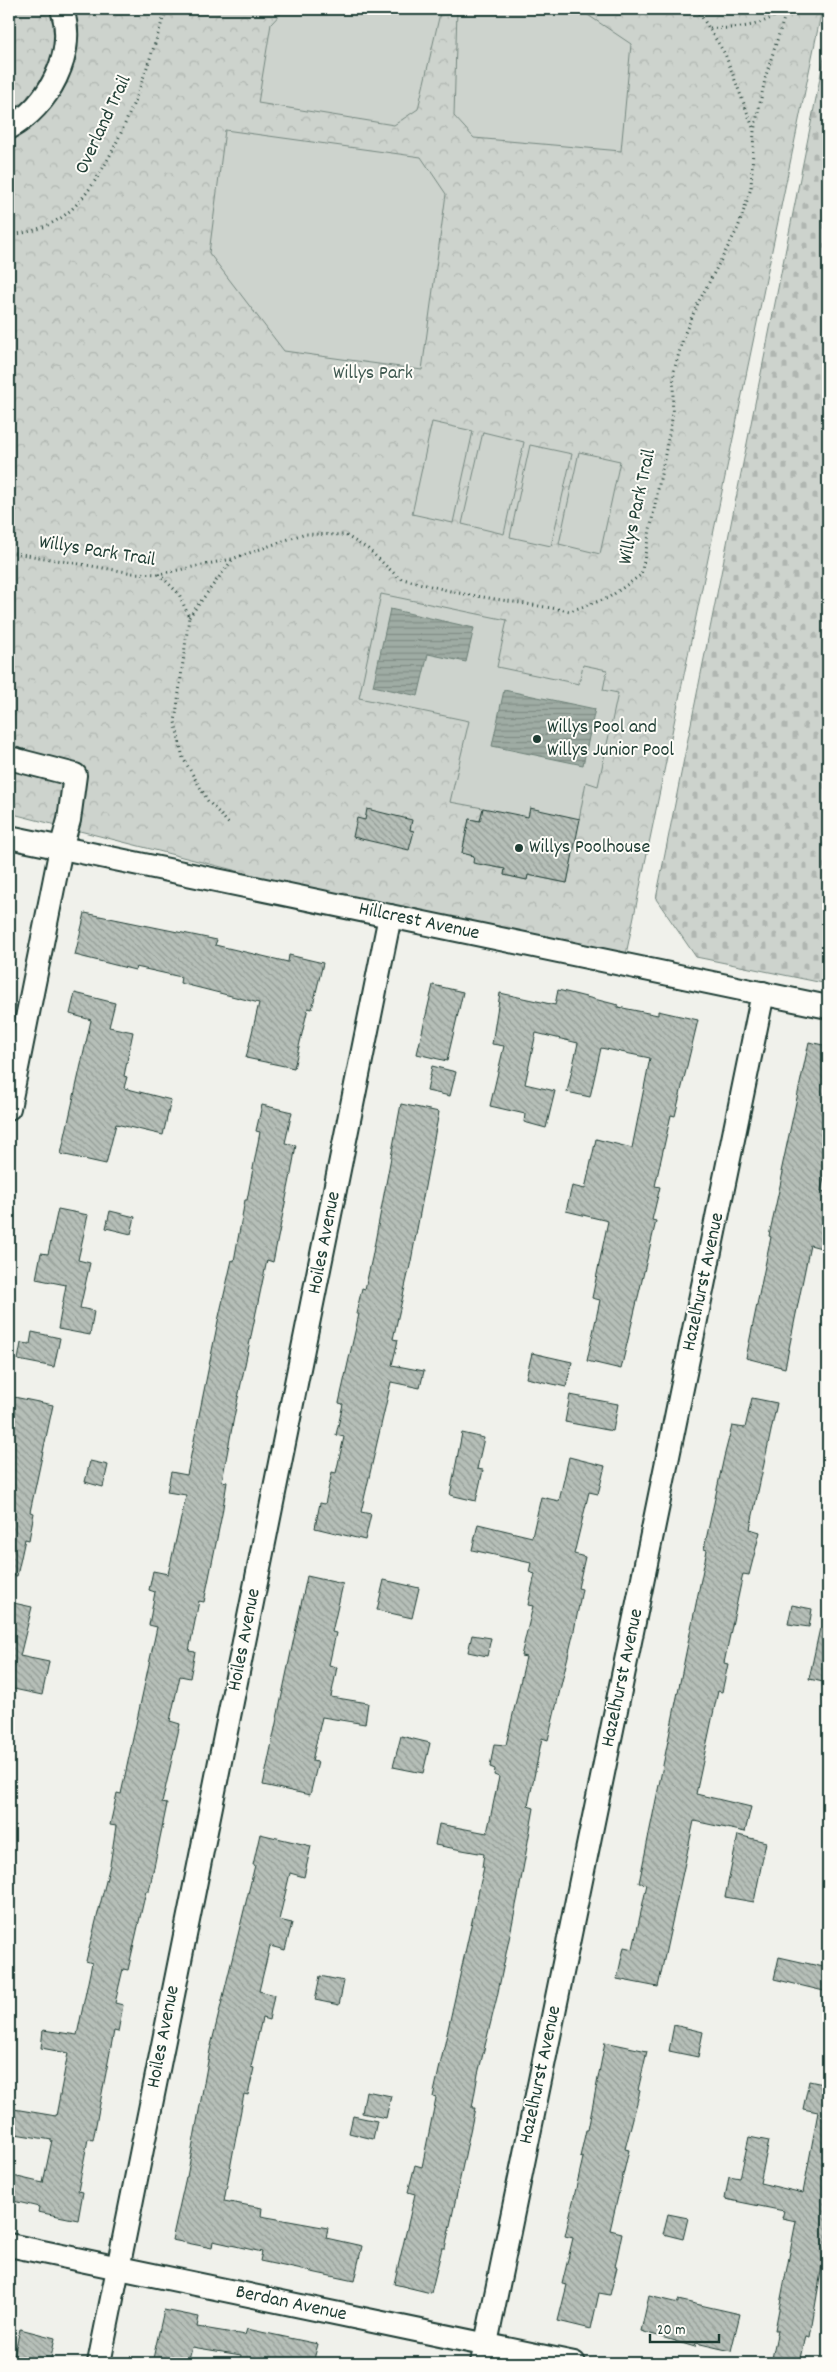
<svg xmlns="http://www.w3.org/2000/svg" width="837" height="2372" font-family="Dekko,sans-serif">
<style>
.cemetery{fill:url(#cemetery-stones);stroke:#768880}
.park{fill:url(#park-crowns);stroke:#768880}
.pitch{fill:#cdd3cd;stroke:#768880}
.water{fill:url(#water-rules);stroke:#6c8077}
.building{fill:url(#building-back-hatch);stroke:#1f3d34}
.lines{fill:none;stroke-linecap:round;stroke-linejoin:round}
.minor-casing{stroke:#1f3d34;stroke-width:26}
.path{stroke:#1f3d34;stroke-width:3;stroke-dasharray:1 4;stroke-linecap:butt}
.minor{stroke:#fdfcf7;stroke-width:22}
.poi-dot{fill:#1f3d34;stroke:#fdfcf7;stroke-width:2}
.labels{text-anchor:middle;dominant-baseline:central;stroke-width:4;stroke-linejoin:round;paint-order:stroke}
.street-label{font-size:20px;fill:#1f3d34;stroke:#fdfcf7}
.park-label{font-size:20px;fill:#425b53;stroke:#fdfcf7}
.poi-label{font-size:20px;fill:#1f3d34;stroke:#fdfcf7;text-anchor:start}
</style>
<defs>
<pattern id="cemetery-stones" width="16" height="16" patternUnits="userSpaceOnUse" patternTransform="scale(1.25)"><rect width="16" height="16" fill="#cdd3cd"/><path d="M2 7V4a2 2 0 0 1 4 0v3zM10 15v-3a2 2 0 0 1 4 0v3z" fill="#b0b6b1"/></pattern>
<pattern id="park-crowns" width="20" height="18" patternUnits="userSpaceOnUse" patternTransform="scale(1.25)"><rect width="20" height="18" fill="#cdd3cd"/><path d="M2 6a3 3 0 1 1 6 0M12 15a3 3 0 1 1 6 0" fill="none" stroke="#b0b6b1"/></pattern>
<pattern id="water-rules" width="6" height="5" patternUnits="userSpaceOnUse" patternTransform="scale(1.25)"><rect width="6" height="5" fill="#9faca4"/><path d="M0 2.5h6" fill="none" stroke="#818d86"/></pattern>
<pattern id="building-back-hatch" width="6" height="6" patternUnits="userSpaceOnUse" patternTransform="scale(1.25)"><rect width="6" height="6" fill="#b6bfb8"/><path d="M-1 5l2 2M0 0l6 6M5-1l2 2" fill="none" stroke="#939c96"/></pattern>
</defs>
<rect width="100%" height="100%" fill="#f0f1eb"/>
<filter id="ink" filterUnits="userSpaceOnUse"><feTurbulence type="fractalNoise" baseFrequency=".02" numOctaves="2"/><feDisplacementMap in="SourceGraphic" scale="10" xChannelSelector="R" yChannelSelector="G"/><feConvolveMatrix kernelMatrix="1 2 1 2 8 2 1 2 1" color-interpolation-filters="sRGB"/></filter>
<g filter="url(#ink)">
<path class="cemetery" d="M828,38V984L696,957L656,899Z"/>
<path class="park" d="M9,9H822L623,969L9,813Z"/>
<g class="pitch">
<path d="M285,9H441L418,109L394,125L258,103L271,24Z"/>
<path d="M457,9H579L631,44L621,151L474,138L454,116Z"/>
<path d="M225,130L421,157L446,194L422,370L284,351L209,253Z"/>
<path d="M432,422L473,431L453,523L412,514Z"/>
<path d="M483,432L524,442L504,534L462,524Z"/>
<path d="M530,445L572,454L551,546L510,537Z"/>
<path d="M579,452L620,461L600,554L559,544Z"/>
<path d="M381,594L507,620L497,667L579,684L583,665L607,670L603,690L618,693L598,786L586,782L567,883L528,875L527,880L504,875L505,869L474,856L462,853L469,819L480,821L483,808L450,802L469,721L359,698Z"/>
</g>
<g class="water">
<path d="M390,609L474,628L466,662L428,654L418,696L373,686Z"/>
<path d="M504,690L595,709L583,765L492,746Z"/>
</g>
<g class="building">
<path d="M483,808L528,817L530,808L580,819L567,883L528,875L527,880L504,875L505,869L473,863L474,856L462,853L469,819L480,821Z"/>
<path d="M367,809L412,820L410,830L414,831L409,850L353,837L357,818L365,820Z"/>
<path d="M85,913L217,940L215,945L288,962L289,955L323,963L312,1009L308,1008L294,1068L246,1058L259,1003L180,983L181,977L136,967L135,970L75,955Z"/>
<path d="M433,985L463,992L447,1061L417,1054Z"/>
<path d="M558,990L618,1005V1007L658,1015V1011L698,1020L675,1116L671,1115L655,1186L660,1187L652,1220L656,1221L621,1369L587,1361L600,1300L592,1298L608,1221L566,1211L572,1186L585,1189L596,1139L632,1148L650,1058L601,1048L590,1097L567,1092L578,1043L536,1033L525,1084L555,1091L546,1128L524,1122L525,1114L490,1106L504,1046L492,1044L500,993L555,1005Z"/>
<path d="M75,993L115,1003L109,1027L133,1032L124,1076L127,1077L124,1088L171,1100L163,1135L116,1124L106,1164L61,1154L91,1020L70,1014Z"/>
<path d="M809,1042L828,1046V1162L821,1191L828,1193L823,1222L828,1223V1237L825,1249L810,1245L785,1368L746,1358L771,1237L769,1236L783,1172H781Z"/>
<path d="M432,1066L456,1072L450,1096L427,1091Z"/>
<path d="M401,1104L439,1112L411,1261L393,1339L398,1340L392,1365L424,1371L420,1388L391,1382L361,1512L371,1514L365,1540L315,1528L320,1503L325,1504L332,1472L336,1473L344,1437L336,1435L343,1404L339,1403L359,1314H356L362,1288L365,1289L372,1258Z"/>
<path d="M262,1105L292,1112L285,1143L296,1145L291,1174L273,1262L267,1260L234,1417L222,1481L227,1482L222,1514L204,1602L199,1601L189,1651L195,1652L190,1678L180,1676L170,1721L180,1724L162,1803L167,1804L149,1891H146L128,1970L123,1969L115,2003L123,2005L118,2032L114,2031L93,2140L88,2139L78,2191L83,2192L78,2220L38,2212L39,2207L9,2200V2175L43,2183L52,2140L9,2133L14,2109L56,2116L68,2053L41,2048L43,2030L77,2035L92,1963L86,1961L110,1865L116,1826L110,1825L117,1793L121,1794L157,1627L149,1625L155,1592L149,1590L153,1571L168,1574L185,1501L186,1495L167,1492L171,1472L187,1475L218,1321L232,1260L234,1261L245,1200H247L260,1132L256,1131Z"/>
<path d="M58,1209L88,1215L78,1260L90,1263L80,1308L94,1311L90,1335L58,1329L66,1285L36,1279L41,1253L48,1254Z"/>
<path d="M110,1211L135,1217L131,1234L106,1228Z"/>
<path d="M32,1332L60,1338L54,1367L18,1360L21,1343L30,1344Z"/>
<path d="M532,1353L572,1362L566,1387L526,1378Z"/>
<path d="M570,1395L618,1404L613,1431L565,1422Z"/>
<path d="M14,1397L53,1405L30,1512L34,1513L29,1540L25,1539L17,1576L9,1575V1422Z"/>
<path d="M752,1398L777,1403L750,1529L760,1532L749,1575L743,1574L724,1663L728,1664L722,1692L718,1691L696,1794L751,1807L745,1832L694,1821L658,1987L617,1979L624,1947L633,1949L647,1884L639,1883L707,1550L704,1549L724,1457L732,1426L745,1428Z"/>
<path d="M462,1433L484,1438L477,1469L483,1470L476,1501L450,1495Z"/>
<path d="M569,1457L605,1466L598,1494L589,1492L574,1554L585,1557L578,1588L582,1589L574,1631L548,1740L542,1738L528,1806L534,1808L519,1891L497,1997L478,2074L472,2108H475L451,2221L445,2248H442L431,2293L394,2284L415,2194L408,2192L415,2165L422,2167L436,2098L433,2097L484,1867H482L484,1854L435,1845L439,1824L487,1833L499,1777L494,1775L495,1769L490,1767L494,1744L506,1745L526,1657L521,1656L533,1606L528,1605L535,1574L529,1572L531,1563L472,1550L478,1524L532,1537L541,1497L559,1501Z"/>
<path d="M90,1461L108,1465L103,1487L85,1482Z"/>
<path d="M307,1576L343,1584L332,1632L336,1633L329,1665L337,1667L331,1697L368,1703L365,1724L322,1717L312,1761L318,1762L310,1795L263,1785Z"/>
<path d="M384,1580L419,1588L412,1618L377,1610Z"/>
<path d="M9,1602L32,1607L20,1656L49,1662L42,1695L9,1688Z"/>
<path d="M792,1605L812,1609L809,1627L788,1624Z"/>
<path d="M820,1628H828V1683L809,1679Z"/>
<path d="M472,1635L491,1638L487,1656L468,1652Z"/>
<path d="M401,1736L430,1743L423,1773L393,1767Z"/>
<path d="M260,1834L311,1846L304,1877L290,1873L279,1920L292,1923L285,1950L270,1946L259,1991L274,1995L269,2020L262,2018L251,2067L254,2068L248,2095L244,2094L224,2201L262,2208L261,2216L328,2228L326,2238L362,2246L354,2281L260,2261L262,2252L213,2241L212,2248L172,2240L186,2177H187L210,2050L255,1865H253Z"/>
<path d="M738,1835L766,1842L754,1902L725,1897Z"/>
<path d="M779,1957L828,1968V1992L774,1979Z"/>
<path d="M320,1976L344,1981L339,2005L315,2000Z"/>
<path d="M674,2025L703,2032L698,2057L669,2051Z"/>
<path d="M605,2042L647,2051L638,2090L640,2091L625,2149L629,2150L610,2230L622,2233L615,2267H617L610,2295L599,2293L591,2329L558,2321L567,2285L562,2284L573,2238L565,2236L583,2158L580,2157L586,2130H588Z"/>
<path d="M809,2081L828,2085V2230L810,2337L806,2336L800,2363H771L778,2330H775L796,2221L782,2218L784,2211L725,2199L729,2176L740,2178L749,2137L769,2141L760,2183L803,2193L818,2112L803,2109Z"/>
<path d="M366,2091L391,2096L386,2118L362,2113Z"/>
<path d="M353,2116L377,2121L373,2139L349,2133Z"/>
<path d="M668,2214L688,2218L683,2239L663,2234Z"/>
<path d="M649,2296L678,2303V2300L740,2314L731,2351L696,2343L695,2347L641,2331Z"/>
<path d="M164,2310L199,2317L197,2327L245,2335L247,2329L318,2344L313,2363H239L241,2355L192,2347L188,2363H152Z"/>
<path d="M20,2329L55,2338L50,2363H25L13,2360Z"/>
</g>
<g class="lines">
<defs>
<g id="minor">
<path d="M9,128C48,106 77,55 62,9"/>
<path d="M9,758L75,775L69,820L61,848L9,1108"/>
<path d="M9,837L828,1007"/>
<path d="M9,2245L574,2363"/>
<path d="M99,2363L390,916"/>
<path d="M482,2363L763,993"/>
</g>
</defs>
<use href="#minor" class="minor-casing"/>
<g class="path">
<path d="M697,9L725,54L754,130"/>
<path d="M710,28C736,29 764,27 784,9"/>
<path d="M9,235C27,233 43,229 59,219C111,187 148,66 166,9"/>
<path d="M9,552L133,573L159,574L232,559L303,534L345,535L368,549L399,578L458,593L570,611L608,598L641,575L672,419L674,371L684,335L698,303L738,228L751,188L754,131L766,75L787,9"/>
<path d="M159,574L179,594L189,617L175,722L183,758L208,801L231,826"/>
<path d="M189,617L232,560"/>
</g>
<use href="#minor" class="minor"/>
</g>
</g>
<g class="poi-dot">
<circle cx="537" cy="739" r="5"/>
<circle cx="519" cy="848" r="5"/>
</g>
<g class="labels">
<g class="street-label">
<text transform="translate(104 125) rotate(-65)">Overland Trail</text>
<text transform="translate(638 507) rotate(-78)">Willys Park Trail</text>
<text transform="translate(97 552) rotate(9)">Willys Park Trail</text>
<text transform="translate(419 922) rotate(12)">Hillcrest Avenue</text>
<text transform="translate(325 1243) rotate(-79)">Hoiles Avenue</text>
<text transform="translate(704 1282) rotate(-78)">Hazelhurst Avenue</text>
<text transform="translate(245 1640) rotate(-79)">Hoiles Avenue</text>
<text transform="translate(623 1678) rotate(-78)">Hazelhurst Avenue</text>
<text transform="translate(164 2037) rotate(-79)">Hoiles Avenue</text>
<text transform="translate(541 2075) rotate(-78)">Hazelhurst Avenue</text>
<text transform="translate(291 2304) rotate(12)">Berdan Avenue</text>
</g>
<g class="park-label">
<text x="373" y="374">Willys Park</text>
</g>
<g class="poi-label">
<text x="547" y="728">Willys Pool and<tspan x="547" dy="23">Willys Junior Pool</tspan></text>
<text x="529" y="848">Willys Poolhouse</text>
</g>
</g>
<rect width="837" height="2372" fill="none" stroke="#fdfcf7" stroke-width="30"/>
<rect x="15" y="15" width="807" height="2342" fill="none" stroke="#1f3d34" stroke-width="2" filter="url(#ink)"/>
<path d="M650 2334v8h69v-8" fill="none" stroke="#1f3d34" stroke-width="2.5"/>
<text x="657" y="2334" font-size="15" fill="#1f3d34" stroke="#fdfcf7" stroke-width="4" paint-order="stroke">20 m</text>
</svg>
